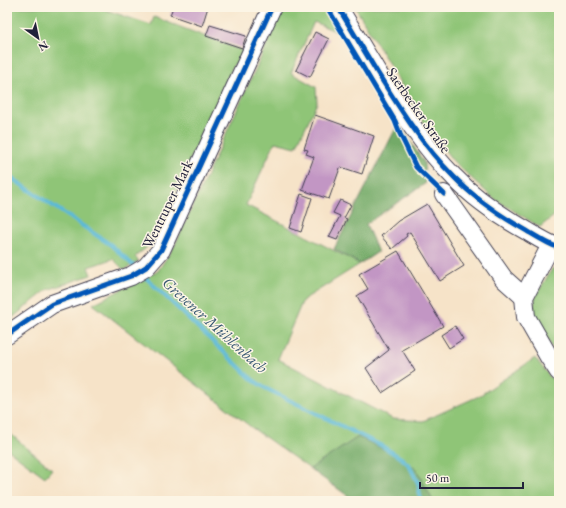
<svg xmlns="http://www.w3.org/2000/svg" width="566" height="508" font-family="'EB Garamond',serif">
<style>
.green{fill:#8fc577;stroke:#587459}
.forest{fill:#73aa68;stroke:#4a6652}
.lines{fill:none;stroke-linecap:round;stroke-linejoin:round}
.stream{stroke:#5ab9d8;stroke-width:4}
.building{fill:#c296c4}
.minor-casing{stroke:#423f50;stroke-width:20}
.minor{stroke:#fff;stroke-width:18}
.cycleway-casing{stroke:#fcf5e5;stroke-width:8}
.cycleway{stroke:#0057b8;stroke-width:5}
.labels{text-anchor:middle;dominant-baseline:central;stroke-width:3;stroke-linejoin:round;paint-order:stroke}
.street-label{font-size:15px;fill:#22223b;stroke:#fcf5e5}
.water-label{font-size:16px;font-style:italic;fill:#365772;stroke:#fcf5e5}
</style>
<rect width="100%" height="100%" fill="#fcf5e5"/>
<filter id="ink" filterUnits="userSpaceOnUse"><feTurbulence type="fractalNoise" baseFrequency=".025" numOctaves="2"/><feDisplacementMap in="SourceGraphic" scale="8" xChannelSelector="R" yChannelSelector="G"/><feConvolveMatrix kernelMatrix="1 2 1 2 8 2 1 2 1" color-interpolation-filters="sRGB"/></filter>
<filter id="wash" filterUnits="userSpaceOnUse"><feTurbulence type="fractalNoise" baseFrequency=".012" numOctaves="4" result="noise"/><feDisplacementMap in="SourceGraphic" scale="16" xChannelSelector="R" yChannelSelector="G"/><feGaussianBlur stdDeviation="0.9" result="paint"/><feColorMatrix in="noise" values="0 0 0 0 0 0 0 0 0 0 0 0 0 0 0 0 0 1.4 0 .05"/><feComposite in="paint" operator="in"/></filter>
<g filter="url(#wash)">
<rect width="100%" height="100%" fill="#f6e3c8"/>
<g class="green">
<path d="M7,7H97L151,25L154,17L246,52L240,66L234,64L153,242L135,257L139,261L124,270L113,259L88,267L91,275L47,290L7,322Z"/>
<path d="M284,7H325L342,34L314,22L291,73L316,87L317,103L296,147L275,142L246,205L360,264L303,300L278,359L393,419L423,421L479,396L535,358L551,378L559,385V501H433L416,469L358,437L310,469L251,427L93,304L158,271L175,245Z"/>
<path d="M355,7H559V212L540,227L493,198L453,161L424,123Z"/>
<path d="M559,266V361L533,312L535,297L552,269Z"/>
<path d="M7,431L52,469L45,477L7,449Z"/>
</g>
<g class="forest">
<path d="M398,124L424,162L426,183L366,224L378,252L360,264L334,249Z"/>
<path d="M358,437L401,457L416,469L433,501H355L310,469Z"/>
</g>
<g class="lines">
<g class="stream">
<path d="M7,175L111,245L136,268"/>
<path d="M142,274L253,380L267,389L382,446L401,458L409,465L418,483L421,501"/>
</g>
</g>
<g id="blocks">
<g class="building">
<path d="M173,7H208L202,26L170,15Z"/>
<path d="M210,25L246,36L242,48L206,36Z"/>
<path d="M315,32L329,39L310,77L296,70Z"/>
<path d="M315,115L374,136L362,174L341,167L340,168L329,199L302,190L314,157L306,154L308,150L304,149Z"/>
<path d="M301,194L312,198L301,232L290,228Z"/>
<path d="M340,200L351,205L344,218L347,219L337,240L329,237L340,216L333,213Z"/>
<path d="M427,204L464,266L440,281L410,232L406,234L407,236L392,249L381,236L398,221Z"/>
<path d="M398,251L443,326L402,350L415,371L382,393L366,368L389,350L357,296L368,289L359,274Z"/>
<path d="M455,326L463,339L449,348L441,335Z"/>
</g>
</g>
</g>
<g filter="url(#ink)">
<use href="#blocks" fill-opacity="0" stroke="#423f50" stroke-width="1"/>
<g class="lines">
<defs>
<g id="minor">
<path d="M338,7C351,29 364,50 377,72C400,109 423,146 454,177C474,198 502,217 527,231C537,237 548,244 559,248"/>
<path d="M444,194L504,279L524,297"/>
<path d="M551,245L524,297L526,317L549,357L559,372"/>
<path d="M7,335L52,304L131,276L146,267L161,250L272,7"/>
</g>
</defs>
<use href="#minor" class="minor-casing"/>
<use href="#minor" class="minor"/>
<defs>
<g id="cycleway">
<path d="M327,7L395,121L400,134L416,167L444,194"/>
<path d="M338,7C351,29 364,50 377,72C400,109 423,146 454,177C474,198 502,217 527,231C537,237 548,244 559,248"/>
<path d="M7,335L52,304L131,276L146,267L161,250L272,7"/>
</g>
</defs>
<use href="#cycleway" class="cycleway-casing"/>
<use href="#cycleway" class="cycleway"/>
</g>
</g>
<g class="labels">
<g class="street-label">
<text transform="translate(419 110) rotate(55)">Saerbecker Straße</text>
<text transform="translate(167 204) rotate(-64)">Wentruper Mark</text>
</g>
<g class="water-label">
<text transform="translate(215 325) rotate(42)">Grevener Mühlenbach</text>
</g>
</g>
<rect width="566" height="508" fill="none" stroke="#fcf5e5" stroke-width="24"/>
<g transform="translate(38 38) rotate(147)" stroke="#fcf5e5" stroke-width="3" paint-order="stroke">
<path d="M0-3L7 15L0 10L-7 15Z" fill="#22223b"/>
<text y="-6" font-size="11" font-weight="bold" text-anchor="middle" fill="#22223b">N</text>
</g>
<path d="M420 482v6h103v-6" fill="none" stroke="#22223b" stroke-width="2"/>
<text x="426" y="482" font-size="12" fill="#22223b" stroke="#fcf5e5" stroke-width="3" paint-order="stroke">50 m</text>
</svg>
